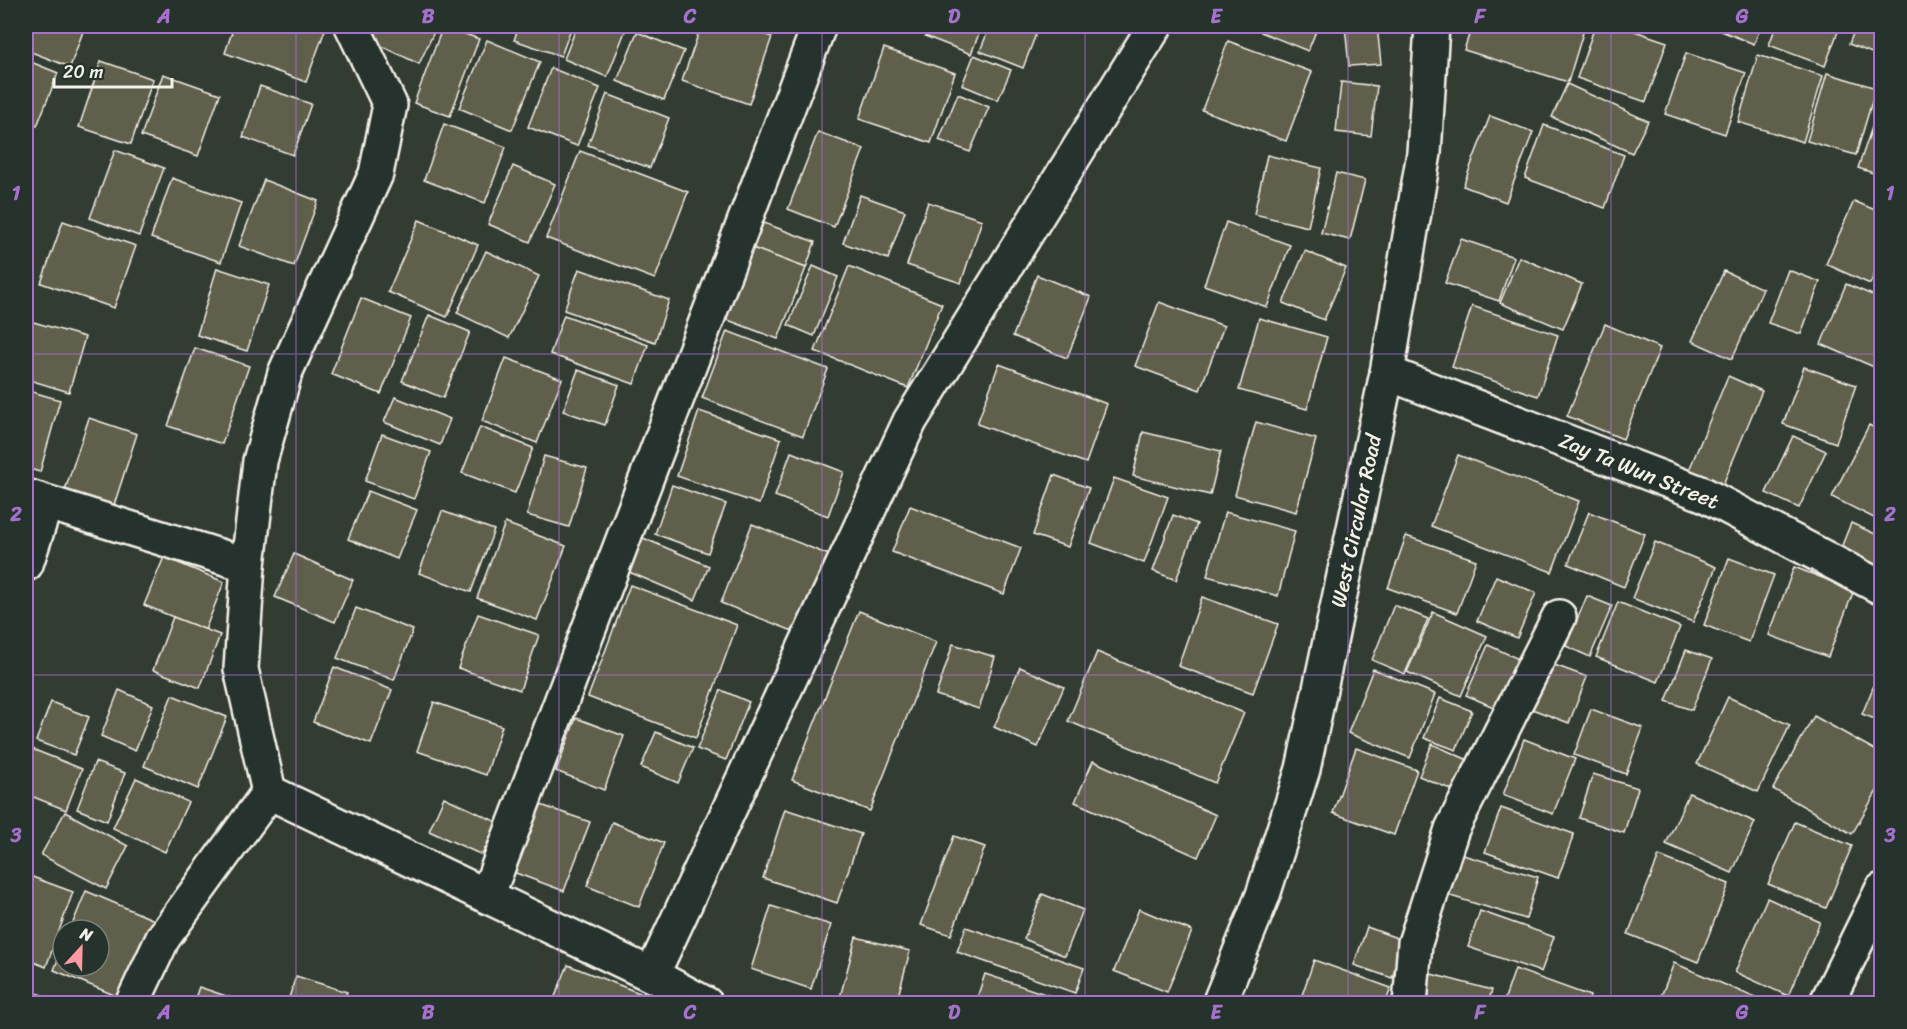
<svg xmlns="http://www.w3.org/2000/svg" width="1907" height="1029" font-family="Sriracha,sans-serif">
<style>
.building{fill:#615e4b;stroke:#f4f1e8;stroke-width:1.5}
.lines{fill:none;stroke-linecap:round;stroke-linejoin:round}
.minor-casing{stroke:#f4f1e8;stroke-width:38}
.minor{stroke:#26332d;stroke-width:33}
.grid{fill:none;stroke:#a571cd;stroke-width:1.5;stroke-opacity:0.55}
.labels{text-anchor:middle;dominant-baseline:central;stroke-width:4.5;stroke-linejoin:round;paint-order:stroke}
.street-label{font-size:21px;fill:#f4f1e8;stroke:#26332d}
.neatline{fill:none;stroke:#a571cd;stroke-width:2}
.grid-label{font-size:20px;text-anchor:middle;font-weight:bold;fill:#a571cd}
</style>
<rect width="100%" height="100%" fill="#323c33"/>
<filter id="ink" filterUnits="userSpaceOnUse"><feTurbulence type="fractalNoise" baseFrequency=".0167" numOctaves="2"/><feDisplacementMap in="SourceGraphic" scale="12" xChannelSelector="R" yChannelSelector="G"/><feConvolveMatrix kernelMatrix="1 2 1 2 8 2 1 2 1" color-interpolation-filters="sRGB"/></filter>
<g filter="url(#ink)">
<g class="building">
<path d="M26,26H85L70,67L26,50Z"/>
<path d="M234,26H313L325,30L306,82L225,53Z"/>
<path d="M373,26H420L434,32L419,64L367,39Z"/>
<path d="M443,26L479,39L450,116L414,103Z"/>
<path d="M519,26H572L561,56L514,40Z"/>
<path d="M577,26H617L626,29L607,77L564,59Z"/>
<path d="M701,26H740L772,37L749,104L682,81Z"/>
<path d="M929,26H982L971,54L925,36Z"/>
<path d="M990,26H1039L1023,68L980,51Z"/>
<path d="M1264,26H1318L1308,51L1261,32Z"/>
<path d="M1345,26H1377L1381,64L1349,66Z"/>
<path d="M1472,26H1585L1568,82L1464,50Z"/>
<path d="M1595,26H1620L1667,42L1646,102L1577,78Z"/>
<path d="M1721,26H1761L1754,44L1719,30Z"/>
<path d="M1776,26H1840L1825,66L1769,45Z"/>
<path d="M1856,26H1882V57L1849,44Z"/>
<path d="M637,32L684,51L664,100L617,81Z"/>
<path d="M487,40L540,62L512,130L459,108Z"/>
<path d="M1228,41L1312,72L1286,141L1202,110Z"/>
<path d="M884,48L955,73L931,143L859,119Z"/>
<path d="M1686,53L1746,73L1725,134L1665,114Z"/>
<path d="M974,55L1011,70L998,100L962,85Z"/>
<path d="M1758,55L1823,76L1803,142L1738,122Z"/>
<path d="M26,60L58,73L37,126L26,121Z"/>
<path d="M101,61L153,79L131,144L79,127Z"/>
<path d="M551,68L600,88L577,146L528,127Z"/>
<path d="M1827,73L1876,88L1856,155L1807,141Z"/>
<path d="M163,74L220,94L198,156L141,136Z"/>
<path d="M1341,82L1377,86L1371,136L1336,132Z"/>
<path d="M1567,84L1648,121L1632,153L1552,117Z"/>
<path d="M260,86L311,104L293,155L243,137Z"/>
<path d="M607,94L669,118L650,168L588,145Z"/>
<path d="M958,94L989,107L970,152L939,140Z"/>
<path d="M1882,98V176L1858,168Z"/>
<path d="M1490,116L1533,132L1506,202L1463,186Z"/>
<path d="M444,124L506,147L485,203L424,180Z"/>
<path d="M1544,125L1624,155L1605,208L1525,178Z"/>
<path d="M818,132L864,149L834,227L788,209Z"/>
<path d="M115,150L164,168L139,236L90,218Z"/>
<path d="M580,151L688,192L655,279L546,238Z"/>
<path d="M1267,155L1321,168L1308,227L1254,214Z"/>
<path d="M513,166L555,184L530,242L488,224Z"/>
<path d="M1336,173L1365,180L1350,240L1321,233Z"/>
<path d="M172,178L241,203L221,262L151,238Z"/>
<path d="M264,180L318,201L294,266L239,246Z"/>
<path d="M860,195L905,211L888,259L843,243Z"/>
<path d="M1854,201L1882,213V258L1870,284L1826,264Z"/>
<path d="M928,202L982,220L961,283L907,265Z"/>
<path d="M748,217L815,242L806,268L739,243Z"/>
<path d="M419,220L478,245L447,317L388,292Z"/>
<path d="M63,221L136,246L114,308L41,283Z"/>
<path d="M1226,222L1290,245L1267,307L1204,285Z"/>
<path d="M1461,239L1514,257L1499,301L1445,283Z"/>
<path d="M739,243L806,268L778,339L712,314Z"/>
<path d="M486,251L539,276L509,338L457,313Z"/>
<path d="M1305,251L1346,268L1324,320L1283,303Z"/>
<path d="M1519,257L1582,284L1563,329L1500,303Z"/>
<path d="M813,266L838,277L814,336L788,325Z"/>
<path d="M849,266L942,304L908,388L815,351Z"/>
<path d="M217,268L269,285L247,351L197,335Z"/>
<path d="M579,269L669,300L655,342L564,310Z"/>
<path d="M1788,270L1820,282L1801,334L1768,323Z"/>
<path d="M1724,271L1763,289L1732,359L1692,341Z"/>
<path d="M1037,275L1091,297L1067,358L1013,336Z"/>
<path d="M1846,284L1882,299V350L1874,367L1821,344Z"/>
<path d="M361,298L411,318L381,394L331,374Z"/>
<path d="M1159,302L1224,326L1200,390L1135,366Z"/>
<path d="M1472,306L1558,335L1538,396L1452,367Z"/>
<path d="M429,315L470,332L443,398L402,381Z"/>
<path d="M564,315L648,345L634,384L550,354Z"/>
<path d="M1259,318L1327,337L1307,409L1239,390Z"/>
<path d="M30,321L85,337L69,392L26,379V334Z"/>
<path d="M1605,324L1660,348L1623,439L1567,416Z"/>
<path d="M727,331L828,369L803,436L702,398Z"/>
<path d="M195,348L249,366L222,444L168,426Z"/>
<path d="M506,358L562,379L537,443L482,421Z"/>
<path d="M999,364L1107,404L1086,463L977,424Z"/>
<path d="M1804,367L1856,385L1836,443L1783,424Z"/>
<path d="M578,370L619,385L605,425L563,411Z"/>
<path d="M1728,376L1762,391L1721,489L1687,475Z"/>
<path d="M26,390L60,400L40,472L26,468Z"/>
<path d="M395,397L450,419L440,445L384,422Z"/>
<path d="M699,411L781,439L759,504L677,476Z"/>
<path d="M89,418L137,434L113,508L64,493Z"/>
<path d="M1256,422L1316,439L1296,512L1235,495Z"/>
<path d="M1869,425L1882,432L1880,521L1832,497Z"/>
<path d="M480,427L533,448L515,493L462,473Z"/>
<path d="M1143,432L1221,451L1210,495L1133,476Z"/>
<path d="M382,434L431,452L414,499L365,481Z"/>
<path d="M1793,436L1826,451L1799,508L1766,493Z"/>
<path d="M791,452L844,472L828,516L775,496Z"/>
<path d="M1458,455L1579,501L1552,572L1431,526Z"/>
<path d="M544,456L587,468L569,527L527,515Z"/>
<path d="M1054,475L1089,488L1068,547L1033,535Z"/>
<path d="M1114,478L1168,497L1144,563L1091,543Z"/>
<path d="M672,485L726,504L708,553L655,534Z"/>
<path d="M368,491L417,510L397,559L348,539Z"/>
<path d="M910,506L1021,548L1004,594L892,552Z"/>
<path d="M442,511L494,530L471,592L419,573Z"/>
<path d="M1225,512L1295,531L1278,596L1207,576Z"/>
<path d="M1589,512L1645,534L1624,587L1568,564Z"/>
<path d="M1173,515L1197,524L1176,580L1153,571Z"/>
<path d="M505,523L566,546L537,620L477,598Z"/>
<path d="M1851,523L1882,537V568L1840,550Z"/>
<path d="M752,524L834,557L803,635L721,603Z"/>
<path d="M636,535L709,566L695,600L622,569Z"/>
<path d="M1406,536L1476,560L1457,613L1388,588Z"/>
<path d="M1655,542L1716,567L1693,622L1632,598Z"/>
<path d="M294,554L353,580L335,622L275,597Z"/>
<path d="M164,557L224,582L205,630L144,605Z"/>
<path d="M1729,558L1774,575L1749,642L1704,625Z"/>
<path d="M1794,567L1854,590L1828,657L1769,635Z"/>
<path d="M1496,576L1536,593L1517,638L1477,621Z"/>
<path d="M630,585L737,625L696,738L588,697Z"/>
<path d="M1587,596L1612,606L1590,657L1566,646Z"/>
<path d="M1202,597L1278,624L1253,693L1178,666Z"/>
<path d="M1618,602L1680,627L1658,682L1596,657Z"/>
<path d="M1394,605L1428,619L1405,674L1372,660Z"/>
<path d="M356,608L413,630L394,680L337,658Z"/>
<path d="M859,611L936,642L870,811L792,780Z"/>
<path d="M1433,612L1487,636L1461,696L1407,672Z"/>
<path d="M478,614L539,635L520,690L458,668Z"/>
<path d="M173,617L220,635L200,688L153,670Z"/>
<path d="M953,644L995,657L979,709L936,695Z"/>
<path d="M1488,645L1521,660L1498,709L1466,695Z"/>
<path d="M1686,650L1712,659L1692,710L1666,701Z"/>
<path d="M1097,652L1244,713L1215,783L1068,721Z"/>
<path d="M1549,663L1587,677L1569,723L1532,709Z"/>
<path d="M1882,666V722L1862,714Z"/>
<path d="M334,667L392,690L371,744L313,722Z"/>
<path d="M1020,667L1064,687L1038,747L994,727Z"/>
<path d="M1373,669L1435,694L1410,758L1348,733Z"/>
<path d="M119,690L153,705L135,751L101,736Z"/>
<path d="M721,690L749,702L726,760L697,749Z"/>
<path d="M172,695L227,717L198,789L144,766Z"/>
<path d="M1728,697L1790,725L1758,792L1697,764Z"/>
<path d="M1440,698L1472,711L1456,750L1424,738Z"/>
<path d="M51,702L89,717L74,755L36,741Z"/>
<path d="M434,702L502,726L486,775L417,751Z"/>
<path d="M1591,709L1643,728L1626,774L1574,755Z"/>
<path d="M1814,716L1882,754V782L1852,834L1773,789Z"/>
<path d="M576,718L624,736L604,790L556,771Z"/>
<path d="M656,732L693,748L678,783L641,767Z"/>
<path d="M1524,739L1575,759L1553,814L1503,795Z"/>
<path d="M1432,744L1468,760L1455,791L1419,776Z"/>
<path d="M1356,748L1417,770L1394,835L1333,813Z"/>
<path d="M32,749L82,769L66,810L26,794V766Z"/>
<path d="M1093,761L1216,815L1198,857L1075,802Z"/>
<path d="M95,762L125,773L107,821L77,809Z"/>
<path d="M1593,774L1638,788L1624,833L1579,818Z"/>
<path d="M136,778L188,802L165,852L113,828Z"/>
<path d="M1689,793L1755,822L1732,873L1666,844Z"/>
<path d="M444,797L497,822L482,855L429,831Z"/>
<path d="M538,804L590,822L564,891L513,872Z"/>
<path d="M1501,808L1574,834L1558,878L1485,852Z"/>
<path d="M785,809L861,834L837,903L763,878Z"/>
<path d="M65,812L128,846L106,889L41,855Z"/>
<path d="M612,822L664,843L639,907L587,886Z"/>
<path d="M1795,822L1852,846L1826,908L1768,884Z"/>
<path d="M954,836L985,847L951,935L921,925Z"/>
<path d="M1456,853L1538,877L1526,919L1444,894Z"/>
<path d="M1659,856L1729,884L1698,962L1628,934Z"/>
<path d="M27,875L73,892L46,967L26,959Z"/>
<path d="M86,891L159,922L126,1000L54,970L63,947V966H99V930H70Z"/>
<path d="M1042,894L1083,910L1065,956L1024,939Z"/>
<path d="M1767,898L1820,922L1788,996L1735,972Z"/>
<path d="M771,906L831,925L811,989L751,969Z"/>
<path d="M1139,909L1192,931L1167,992L1114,971Z"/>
<path d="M1480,911L1554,937L1541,972L1468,947Z"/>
<path d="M966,927L1084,968L1075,993L957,952Z"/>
<path d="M1367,927L1405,941L1392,978L1354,965Z"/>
<path d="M856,937L910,951L896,1004H849L839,1001Z"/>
<path d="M1314,960L1391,988L1385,1004H1299Z"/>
<path d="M1674,963L1770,1004H1658Z"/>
<path d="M568,965L642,994L638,1004H552Z"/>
<path d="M1515,969L1590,996L1588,1004H1503Z"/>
<path d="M985,974L1063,1000L1062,1004H975Z"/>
<path d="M1431,974L1492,990L1488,1004H1424Z"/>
<path d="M296,976L347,992L343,1004H287Z"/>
<path d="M199,987L250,1004H193Z"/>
<path d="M26,989L52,999L51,1004H26Z"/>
</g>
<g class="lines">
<defs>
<g id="minor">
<path d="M352,26L390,105L376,174L285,373L260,461L248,565L241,669L269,792L652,975L706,1004"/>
<path d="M1387,373L1703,494L1882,588"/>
<path d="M26,496L248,565"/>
<path d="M26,564L46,503"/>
<path d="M487,896L819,26"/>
<path d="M652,975L910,421L1155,26"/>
<path d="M132,1004L163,938L269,792"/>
<path d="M1219,1004L1263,895L1303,769L1387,373L1424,153L1432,26"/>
<path d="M1410,1004L1415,943L1452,829L1559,617"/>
<path d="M1826,1004L1882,890"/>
</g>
</defs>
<use href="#minor" class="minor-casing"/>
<use href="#minor" class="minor"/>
</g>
</g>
<path class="grid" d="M296,26V1004M559,26V1004M822,26V1004M1085,26V1004M1348,26V1004M1611,26V1004M26,354H1882M26,675H1882"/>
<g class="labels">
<g class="street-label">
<text transform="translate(1639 471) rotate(22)">Zay Ta Wun Street</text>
<text transform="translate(1356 521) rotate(-78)">West Circular Road</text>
</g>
</g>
<rect width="1907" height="1029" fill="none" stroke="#26332d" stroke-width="66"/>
<g transform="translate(81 948) rotate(22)"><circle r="28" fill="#26332d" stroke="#787f78" stroke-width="1.5"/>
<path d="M0-4.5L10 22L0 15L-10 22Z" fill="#ff9aa2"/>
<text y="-9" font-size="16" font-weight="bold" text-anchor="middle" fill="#f4f1e8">N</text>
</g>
<path d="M54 78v9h118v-9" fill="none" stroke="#f4f1e8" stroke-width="3"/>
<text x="63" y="78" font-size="18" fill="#f4f1e8" stroke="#26332d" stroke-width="4.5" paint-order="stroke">20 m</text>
<rect x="33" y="33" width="1841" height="963" class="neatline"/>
<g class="grid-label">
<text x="164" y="23">A</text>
<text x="428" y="23">B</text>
<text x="690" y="23">C</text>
<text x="954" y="23">D</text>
<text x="1216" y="23">E</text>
<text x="1480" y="23">F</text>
<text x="1742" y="23">G</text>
<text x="16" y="200">1</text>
<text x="1890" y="200">1</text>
<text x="16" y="521">2</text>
<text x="1890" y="521">2</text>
<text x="16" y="842">3</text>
<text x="1890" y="842">3</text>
<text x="164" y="1019">A</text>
<text x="428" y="1019">B</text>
<text x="690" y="1019">C</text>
<text x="954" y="1019">D</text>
<text x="1216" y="1019">E</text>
<text x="1480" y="1019">F</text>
<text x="1742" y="1019">G</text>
</g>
</svg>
